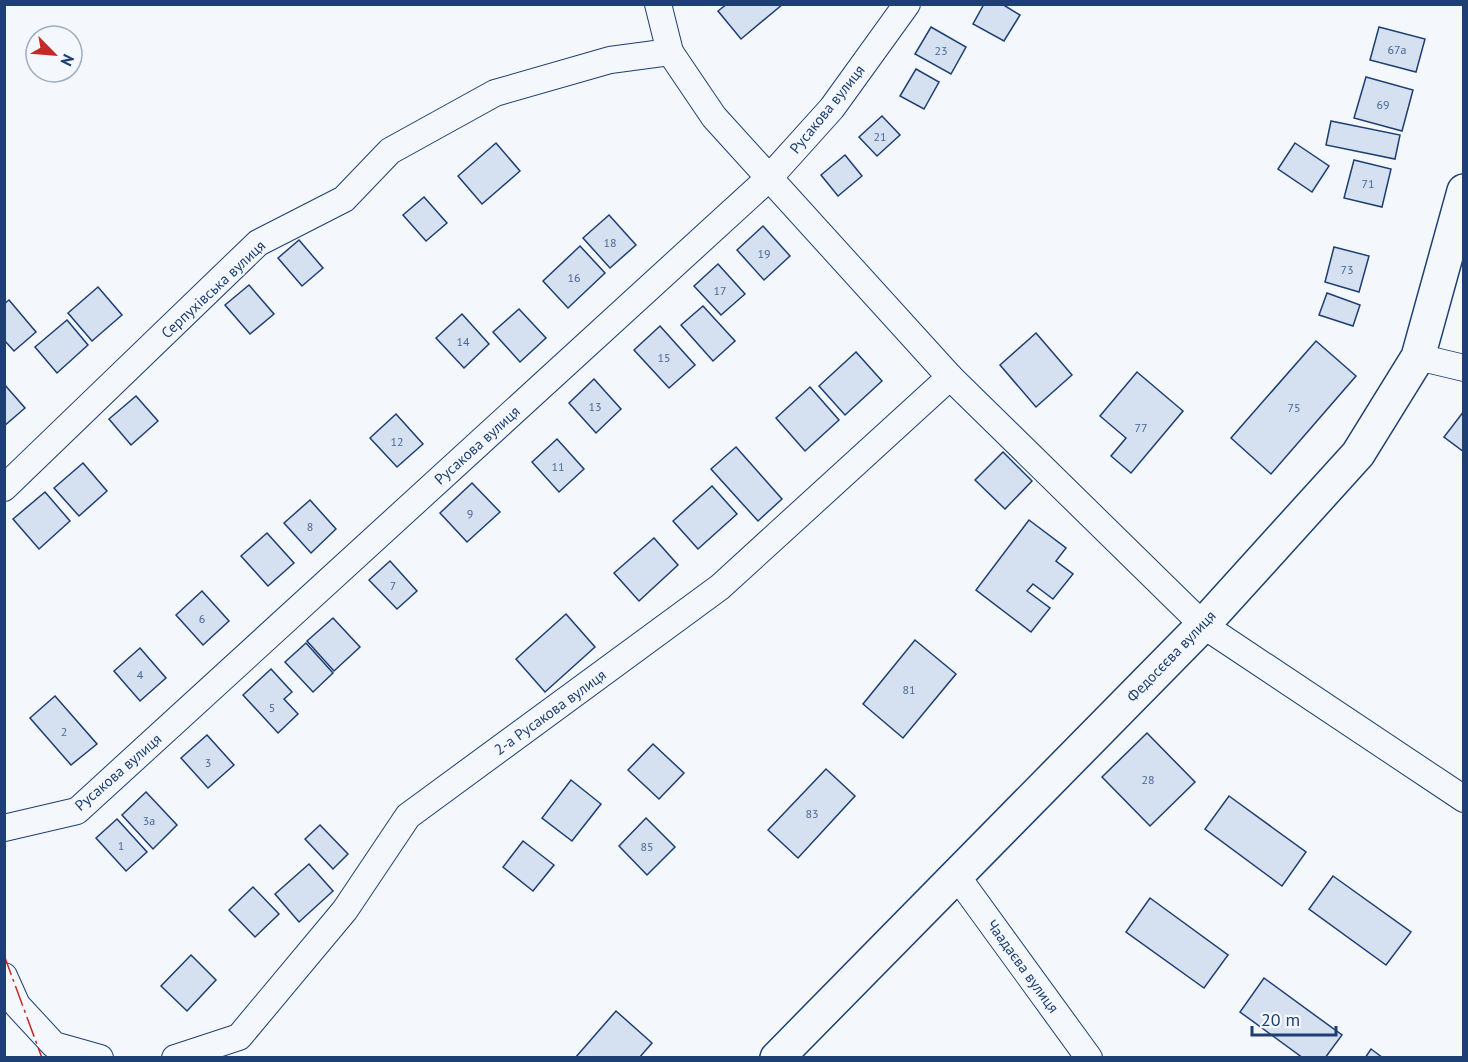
<svg xmlns="http://www.w3.org/2000/svg" width="1468" height="1062" font-family="'PT Sans',sans-serif">
<style>
.building{fill:#d5e0f0;stroke:#1d3f73;stroke-width:1.5}
.lines{fill:none;stroke-linecap:round;stroke-linejoin:round}
.minor-casing{stroke:#1d3f73;stroke-width:28}
.secondary-casing{stroke:#1d3f73;stroke-width:36}
.minor{stroke:#f4f7fb;stroke-width:26}
.secondary{stroke:#f4f7fb;stroke-width:33}
.power{stroke:#c62828;stroke-width:1.5;stroke-dasharray:21 4.5 3 4.5;stroke-linecap:butt}
.labels{text-anchor:middle;dominant-baseline:central;stroke-width:4.5;stroke-linejoin:round;paint-order:stroke}
.number-label{font-size:12px;fill:#4b6792}
.street-label{font-size:15px;fill:#1d3f73;stroke:#f4f7fb}
</style>
<rect width="100%" height="100%" fill="#f4f7fb"/>
<g class="building">
<path d="M727,4H783L741,39L718,11Z"/>
<path d="M984,4H1002L1020,15L1004,41L973,24Z"/>
<path d="M931,27L966,47L951,74L915,54Z"/>
<path d="M1379,27L1425,39L1416,72L1370,60Z"/>
<path d="M916,69L939,82L924,109L900,96Z"/>
<path d="M1366,77L1413,90L1402,131L1354,118Z"/>
<path d="M882,116L900,135L877,156L859,137Z"/>
<path d="M1331,121L1400,135L1395,159L1326,145Z"/>
<path d="M496,143L520,171L482,204L458,176Z"/>
<path d="M1295,143L1329,166L1312,192L1278,169Z"/>
<path d="M845,155L862,176L838,196L821,175Z"/>
<path d="M1354,160L1391,169L1382,207L1344,198Z"/>
<path d="M424,197L447,223L426,241L403,215Z"/>
<path d="M609,215L636,245L610,268L583,238Z"/>
<path d="M763,226L790,256L764,280L737,250Z"/>
<path d="M299,240L323,268L302,286L278,258Z"/>
<path d="M580,246L605,273L568,308L543,281Z"/>
<path d="M1334,247L1369,256L1359,292L1325,282Z"/>
<path d="M718,264L745,294L721,315L694,286Z"/>
<path d="M249,285L274,314L250,334L225,305Z"/>
<path d="M98,287L122,315L92,341L68,313Z"/>
<path d="M1327,293L1360,305L1353,326L1319,315Z"/>
<path d="M9,300L36,332L14,351L4,340V304Z"/>
<path d="M703,306L735,341L713,361L681,325Z"/>
<path d="M519,309L546,338L520,362L493,332Z"/>
<path d="M462,314L489,344L464,368L436,338Z"/>
<path d="M67,320L88,345L57,373L35,347Z"/>
<path d="M660,326L695,365L669,388L634,350Z"/>
<path d="M1036,333L1072,375L1036,407L1000,365Z"/>
<path d="M1316,341L1356,376L1271,474L1231,438Z"/>
<path d="M856,352L882,381L845,415L819,386Z"/>
<path d="M1137,372L1183,411L1131,473L1111,456L1126,438L1100,416Z"/>
<path d="M594,379L621,409L596,433L569,403Z"/>
<path d="M4,384L25,408L4,426Z"/>
<path d="M810,387L839,420L805,451L776,418Z"/>
<path d="M136,396L158,421L131,445L109,419Z"/>
<path d="M1464,411V452L1444,437Z"/>
<path d="M396,414L423,444L397,467L370,438Z"/>
<path d="M557,439L584,469L559,492L532,462Z"/>
<path d="M736,447L782,499L758,521L711,469Z"/>
<path d="M1003,452L1032,481L1005,509L975,480Z"/>
<path d="M83,463L107,491L79,516L54,488Z"/>
<path d="M472,483L500,512L467,542L440,513Z"/>
<path d="M712,486L737,514L698,549L673,521Z"/>
<path d="M45,492L70,521L39,549L13,519Z"/>
<path d="M310,500L336,529L311,553L284,523Z"/>
<path d="M1029,520L1066,548L1056,561L1073,574L1053,599L1033,584L1027,591L1050,608L1031,632L976,590Z"/>
<path d="M267,533L294,563L268,586L241,556Z"/>
<path d="M654,538L678,565L639,601L614,573Z"/>
<path d="M390,561L417,591L397,609L369,580Z"/>
<path d="M202,591L229,621L203,645L176,615Z"/>
<path d="M566,614L595,647L545,692L516,659Z"/>
<path d="M333,618L360,647L334,671L307,641Z"/>
<path d="M915,640L956,674L903,738L863,704Z"/>
<path d="M306,643L333,673L313,692L285,662Z"/>
<path d="M140,648L166,678L140,701L114,671Z"/>
<path d="M271,669L292,692L284,699L298,714L278,733L243,695Z"/>
<path d="M55,696L97,744L71,765L30,718Z"/>
<path d="M1147,733L1195,782L1150,826L1102,777Z"/>
<path d="M207,735L234,765L208,788L181,758Z"/>
<path d="M653,744L684,773L659,799L628,770Z"/>
<path d="M826,769L855,796L798,858L768,830Z"/>
<path d="M571,780L601,804L572,841L542,818Z"/>
<path d="M146,792L177,825L153,849L122,815Z"/>
<path d="M1229,796L1306,852L1282,886L1205,829Z"/>
<path d="M646,818L675,847L647,875L619,846Z"/>
<path d="M117,819L147,852L126,871L96,838Z"/>
<path d="M320,825L348,854L333,869L305,839Z"/>
<path d="M523,841L554,865L533,891L503,867Z"/>
<path d="M309,864L333,891L299,922L275,894Z"/>
<path d="M1333,876L1411,932L1386,965L1309,909Z"/>
<path d="M253,887L279,914L255,937L229,910Z"/>
<path d="M1150,898L1228,955L1204,988L1126,932Z"/>
<path d="M191,955L216,980L187,1011L161,986Z"/>
<path d="M1264,978L1342,1035L1325,1058H1303L1240,1012Z"/>
<path d="M616,1011L652,1043L639,1058H575Z"/>
<path d="M1371,1049L1383,1058H1365Z"/>
</g>
<g class="lines">
<defs>
<g id="minor">
<path d="M670,52L714,117L950,377L1203,625L1464,799"/>
<path d="M1418,357L1464,368"/>
<path d="M4,488L258,243L344,199L390,151L495,93L610,60L670,52L658,4"/>
<path d="M4,828L77,811L769,178L832,108L907,4"/>
<path d="M956,875L1089,1058"/>
<path d="M4,976L17,1005L54,1045L100,1058"/>
<path d="M175,1058L239,1037L345,910L408,816L720,587L950,377"/>
</g>
<path id="secondary" d="M777,1058L1203,625L1358,454L1418,357L1464,191"/>
</defs>
<use href="#minor" class="minor-casing"/>
<use href="#secondary" class="secondary-casing"/>
<use href="#minor" class="minor"/>
<use href="#secondary" class="secondary"/>
<path class="power" d="M4,955L42,1058"/>
</g>
<g class="labels">
<g class="number-label">
<text x="1397" y="49">67а</text>
<text x="941" y="50">23</text>
<text x="1383" y="104">69</text>
<text x="880" y="136">21</text>
<text x="1368" y="183">71</text>
<text x="610" y="242">18</text>
<text x="764" y="253">19</text>
<text x="1347" y="269">73</text>
<text x="574" y="277">16</text>
<text x="720" y="290">17</text>
<text x="463" y="341">14</text>
<text x="664" y="357">15</text>
<text x="595" y="406">13</text>
<text x="1294" y="407">75</text>
<text x="1141" y="427">77</text>
<text x="397" y="441">12</text>
<text x="558" y="466">11</text>
<text x="470" y="513">9</text>
<text x="310" y="526">8</text>
<text x="393" y="585">7</text>
<text x="202" y="618">6</text>
<text x="140" y="674">4</text>
<text x="909" y="689">81</text>
<text x="272" y="707">5</text>
<text x="64" y="731">2</text>
<text x="208" y="762">3</text>
<text x="1148" y="779">28</text>
<text x="812" y="813">83</text>
<text x="149" y="820">3а</text>
<text x="121" y="845">1</text>
<text x="647" y="846">85</text>
</g>
<g class="street-label">
<text transform="translate(827 109) rotate(-51)">Русакова вулиця</text>
<text transform="translate(213 289) rotate(-43)">Серпухівська вулиця</text>
<text transform="translate(477 445) rotate(-42)">Русакова вулиця</text>
<text transform="translate(1171 656) rotate(-46)">Федосєєва вулиця</text>
<text transform="translate(550 712) rotate(-36)">2-а Русакова вулиця</text>
<text transform="translate(118 772) rotate(-41)">Русакова вулиця</text>
<text transform="translate(1023 966) rotate(54)">Чаадаєва вулиця</text>
</g>
</g>
<rect width="1468" height="1062" fill="none" stroke="#1d3f73" stroke-width="12"/>
<g transform="translate(54 54) rotate(115)"><circle r="28" fill="#f4f7fb" stroke="#9eadc5" stroke-width="1.5"/>
<path d="M0-4.5L10 22L0 15L-10 22Z" fill="#c62828"/>
<text y="-9" font-size="16" font-weight="bold" text-anchor="middle" fill="#1d3f73">N</text>
</g>
<path d="M1252 1026v9h84v-9" fill="none" stroke="#1d3f73" stroke-width="3"/>
<text x="1261" y="1026" font-size="18" fill="#1d3f73" stroke="#f4f7fb" stroke-width="4.5" paint-order="stroke">20 m</text>
</svg>
